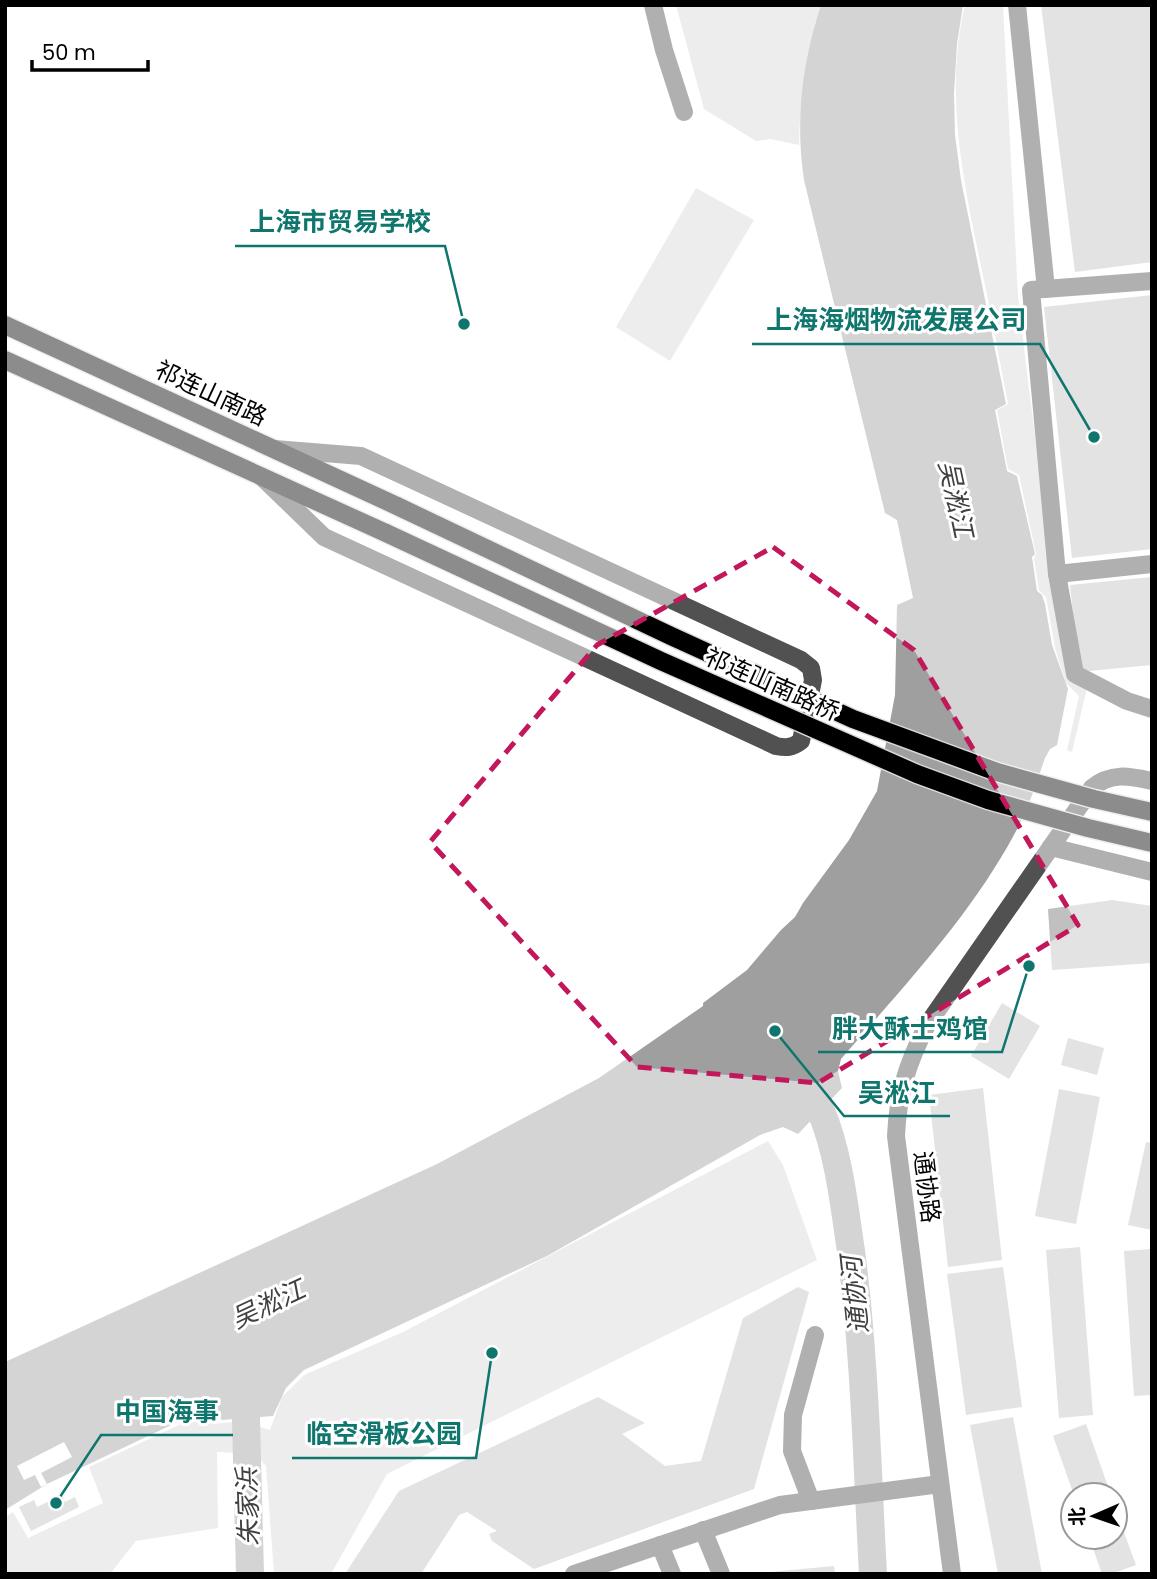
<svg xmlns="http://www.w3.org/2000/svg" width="1157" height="1579" font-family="Poppins,'Noto Sans SC',sans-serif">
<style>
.green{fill:#d8d8d8}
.water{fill:#9f9f9f}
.pier{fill:#fff}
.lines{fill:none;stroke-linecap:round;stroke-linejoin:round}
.river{stroke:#9f9f9f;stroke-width:28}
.building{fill:#c0c0c0}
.major-casing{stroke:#dbdbdb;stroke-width:21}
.minor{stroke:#515151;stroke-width:18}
.major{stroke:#000;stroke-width:18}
.major-bridge-casing{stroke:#dbdbdb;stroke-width:21;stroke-linecap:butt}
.major-bridge{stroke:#000;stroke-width:18}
.marked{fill:none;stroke:#c2185b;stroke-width:5;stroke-dasharray:14 9;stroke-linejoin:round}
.labels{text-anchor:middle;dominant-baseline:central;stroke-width:6;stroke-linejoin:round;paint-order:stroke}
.street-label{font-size:24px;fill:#000;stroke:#fff}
.water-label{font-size:26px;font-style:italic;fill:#404040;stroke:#fff}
.leader{fill:none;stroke:#0f766e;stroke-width:2.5}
.callout-dot{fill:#0f766e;stroke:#fff;stroke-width:2.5}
.callout-label{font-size:26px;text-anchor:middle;font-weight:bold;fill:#0f766e;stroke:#fff;stroke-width:6;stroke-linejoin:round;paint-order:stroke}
</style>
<rect width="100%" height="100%" fill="#fff"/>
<g class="green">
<path d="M676,5H821C805,51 800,97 799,145L770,139L756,141L704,109Z"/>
<path d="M965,5H1003L1018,296L1028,381L1053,576L1087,688L1072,752L1067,750L1079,696L1066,683L1055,648L1046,597L1039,590L1034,559L1036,554L1019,475L1008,469L997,410L1008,404C999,358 991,312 981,266C963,180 944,93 965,5Z"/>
<path d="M696,188L754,220L670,361L616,327Z"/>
<path d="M768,1141L783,1165L817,1260L387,1474L331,1574H274L266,1466L255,1454L217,1452L218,1528L136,1541L110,1574H5V1517L13,1512L28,1538L103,1503L89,1467L198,1416L214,1424L241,1421L270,1430L282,1397L304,1375L403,1332Z"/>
</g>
<path class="water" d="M821,5H963L957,44L954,93L955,135L961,180L1006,404L995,410L1007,471L1017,476L1035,554L1032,557L1037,591L1042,595L1045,604L1052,645L1068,689L1057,745L1050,749L1045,758C1036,784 1028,810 1015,833C970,917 903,987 841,1059L838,1071L842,1088L798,1134L783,1127L760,1135L547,1256L304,1370L286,1388L273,1416L222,1420L211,1410H203L47,1484L5,1510V1362L437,1164L599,1078L703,1006V1003L747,970L781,930L795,917L803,903L849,840L877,791L895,695L897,605L913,598L897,520L885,513L804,180C795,120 802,62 821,5Z"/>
<path class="pier" d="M64,1442L72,1457L41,1473L47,1484L41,1487L35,1475L24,1480L17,1466Z"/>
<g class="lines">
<g class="river">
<path d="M802,1079C808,1089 816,1100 821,1111C839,1154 844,1205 851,1251C865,1358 867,1466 873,1574"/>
<path d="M245,1381L250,1574"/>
</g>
</g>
<g class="building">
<path d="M1041,5H1152V262L1075,272Z"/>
<path d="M1152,295V549L1072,558L1044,307Z"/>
<path d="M1152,577V665L1079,672L1070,585Z"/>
<path d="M1112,900L1152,906V963L1052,970L1048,909Z"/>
<path d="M1002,1003L1040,1026L1009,1079L971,1056Z"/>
<path d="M1068,1038L1104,1048L1097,1075L1061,1065Z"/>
<path d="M983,1088L1002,1260L948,1267L929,1095Z"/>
<path d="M1059,1089L1100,1097L1076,1224L1035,1216Z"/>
<path d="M1146,1142L1152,1143V1230L1128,1225Z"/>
<path d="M1080,1247L1093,1415L1059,1418L1046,1250Z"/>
<path d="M1152,1249V1395L1134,1396L1124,1251Z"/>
<path d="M1003,1267L1022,1407L966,1415L947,1274Z"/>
<path d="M798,1287L809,1292L754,1489L534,1569L492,1541L489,1534L497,1531L467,1512L459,1515L421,1574H345L399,1491L598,1397L645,1423L622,1434L665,1466L701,1461L743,1318Z"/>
<path d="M1013,1417L1042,1574H998L970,1425Z"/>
<path d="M1086,1424L1111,1495H1074L1053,1436Z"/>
<path d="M62,1495L65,1502L75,1497L79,1507L31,1531L19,1507L34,1500L37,1507Z"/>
<path d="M1115,1508L1136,1565L1111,1574H1102L1089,1537H1115Z"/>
<path d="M834,1566L835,1574H770V1572Z"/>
</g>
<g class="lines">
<defs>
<g id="major">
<path d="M5,325L397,506"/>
<path d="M5,360L386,533"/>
</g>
</defs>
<use href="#major" class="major-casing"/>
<g class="minor">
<path d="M653,5L664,50L684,112"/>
<path d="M1017,5L1046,289"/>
<path d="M1152,281L1031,290L1057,574L1152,564"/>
<path d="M264,479L324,537L776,746C786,748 792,748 801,741L813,680L811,668L801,660L361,456L275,449"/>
<path d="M1057,574L1075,674L1127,701L1152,709"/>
<path d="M1051,847L1152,872"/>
<path d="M811,1501L792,1451L793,1415L815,1335"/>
<path d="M703,1530L721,1574"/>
<path d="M660,1545L672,1574"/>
<path d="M574,1574L780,1505L940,1484"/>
<path d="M952,1574L896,1136C898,1093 907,1064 927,1025L1092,788C1111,772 1129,776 1152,781"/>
</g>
<use href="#major" class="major"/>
<defs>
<g id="major-bridge">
<path d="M397,506L671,636L853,719L997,772L1094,799L1152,812"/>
<path d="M386,533L661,661L917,774L988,800L1088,828L1152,843"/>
</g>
</defs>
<use href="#major-bridge" class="major-bridge-casing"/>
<use href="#major-bridge" class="major-bridge"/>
</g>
<path d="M0 0H1157V1579H0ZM773,547L914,650L1078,925L818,1083L637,1067L430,842L597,645Z" fill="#fff" fill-opacity=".55" fill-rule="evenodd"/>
<path class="marked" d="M773,547L914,650L1078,925L818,1083L637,1067L430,842L597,645Z"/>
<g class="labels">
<g class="street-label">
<text transform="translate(211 393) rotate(25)">祁连山南路</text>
<text transform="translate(772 684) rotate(24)">祁连山南路桥</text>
<text transform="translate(927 1187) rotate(83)">通协路</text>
</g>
<g class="water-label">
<text transform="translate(956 499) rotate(78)">吴淞江</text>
<text transform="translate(855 1295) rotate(-96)">通协河</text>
<text transform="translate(268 1304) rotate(-25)">吴淞江</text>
<text transform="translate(248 1507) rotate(-92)">朱家浜</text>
</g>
</g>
<path class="leader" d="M464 324L445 246H235M1094 437L1040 344H752M1029 966L1002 1052H818M775 1031L844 1116H950M56 1503L101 1435H233M492 1353L476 1458H292"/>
<g class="callout-dot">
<circle cx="464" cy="324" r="7"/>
<circle cx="1094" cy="437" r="7"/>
<circle cx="1029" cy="966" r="7"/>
<circle cx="775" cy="1031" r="7"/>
<circle cx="56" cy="1503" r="7"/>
<circle cx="492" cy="1353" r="7"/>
</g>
<g class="callout-label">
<text x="340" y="231">上海市贸易学校</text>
<text x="896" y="329">上海海烟物流发展公司</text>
<text x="910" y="1038">胖大酥士鸡馆</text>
<text x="897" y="1102">吴淞江</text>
<text x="167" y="1421">中国海事</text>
<text x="384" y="1443">临空滑板公园</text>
</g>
<rect width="1157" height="1579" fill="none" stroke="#000000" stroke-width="14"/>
<g transform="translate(1094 1516) rotate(268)"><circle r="33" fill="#ffffff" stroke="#999999" stroke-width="2"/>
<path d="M0-5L12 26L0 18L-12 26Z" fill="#000000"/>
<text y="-10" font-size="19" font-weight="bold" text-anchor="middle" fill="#000000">北</text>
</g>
<path d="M32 60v10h116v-10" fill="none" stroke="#000000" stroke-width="3.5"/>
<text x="42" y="60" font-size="21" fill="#000000" stroke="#ffffff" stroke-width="5" paint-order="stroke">50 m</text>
</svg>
